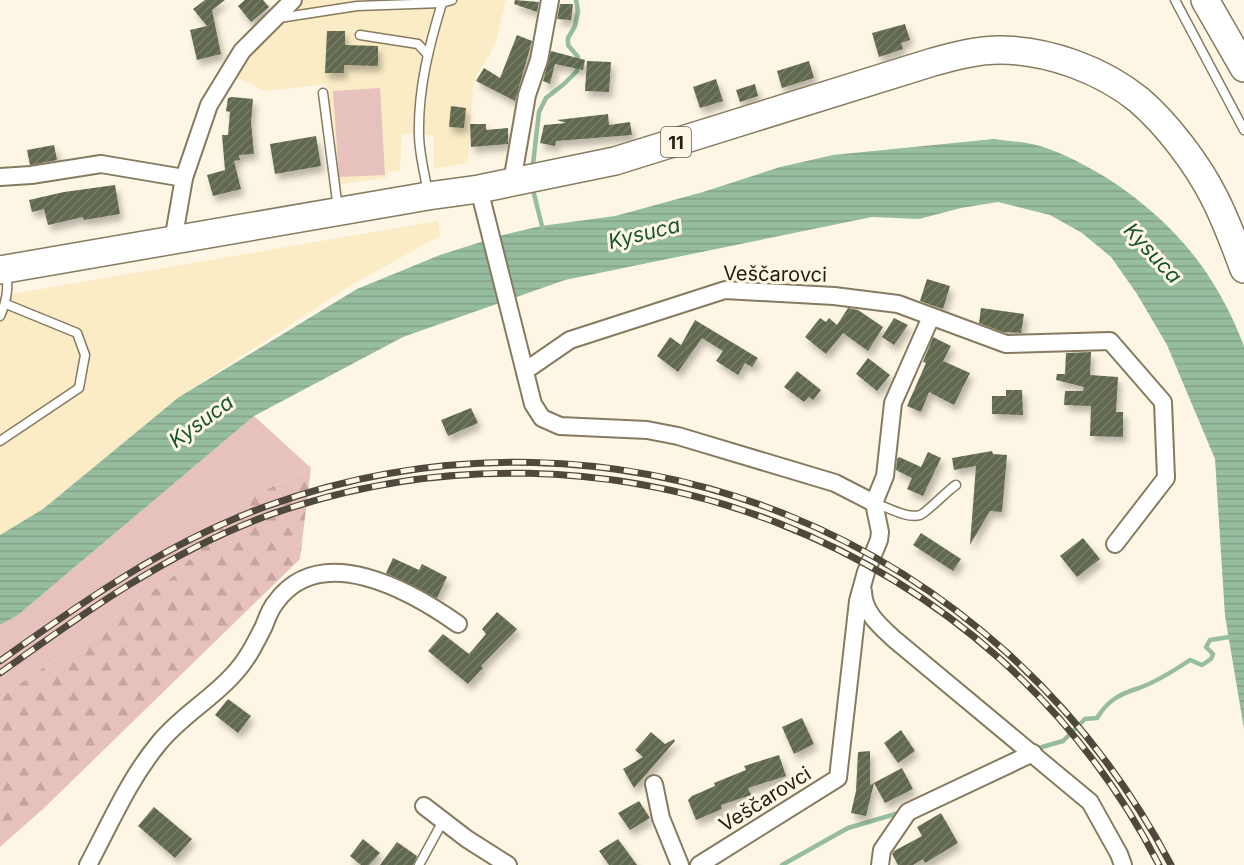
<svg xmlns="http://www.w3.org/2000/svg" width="1244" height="865" font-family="Inter,sans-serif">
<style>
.built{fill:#fbecc6}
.grass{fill:#e7c1bd}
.forest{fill:url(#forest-firs)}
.water{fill:url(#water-rules)}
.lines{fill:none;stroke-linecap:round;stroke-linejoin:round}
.stream{stroke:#97bda0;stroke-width:4.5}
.building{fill:url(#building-hatch);filter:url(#shadow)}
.service-casing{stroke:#867b60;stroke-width:11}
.minor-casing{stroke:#867b60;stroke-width:20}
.primary-casing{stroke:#867b60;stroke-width:30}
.service{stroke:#fff;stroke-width:8}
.minor{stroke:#fff;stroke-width:16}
.primary{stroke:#fff;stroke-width:27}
.rail-casing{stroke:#4e493d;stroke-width:7}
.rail{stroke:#fef6e4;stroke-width:4.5;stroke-dasharray:14;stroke-linecap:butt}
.labels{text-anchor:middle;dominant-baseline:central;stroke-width:6;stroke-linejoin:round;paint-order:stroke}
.shield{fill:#fef6e4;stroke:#635e51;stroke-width:1.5}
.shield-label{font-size:18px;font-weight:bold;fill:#211d12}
.street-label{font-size:20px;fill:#211d12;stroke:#fef6e4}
.water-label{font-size:21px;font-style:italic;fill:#17542f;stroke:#fef6e4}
</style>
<defs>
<pattern id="forest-firs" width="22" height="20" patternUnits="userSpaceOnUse" patternTransform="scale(1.5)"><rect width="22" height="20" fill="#e7c1bd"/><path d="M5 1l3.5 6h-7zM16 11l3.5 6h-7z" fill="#c6a5a1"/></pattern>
<pattern id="water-rules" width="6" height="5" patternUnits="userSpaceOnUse" patternTransform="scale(1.5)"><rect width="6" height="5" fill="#97bda0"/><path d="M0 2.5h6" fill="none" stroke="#82a289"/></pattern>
<pattern id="building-hatch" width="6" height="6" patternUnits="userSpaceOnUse" patternTransform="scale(1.5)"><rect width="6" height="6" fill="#61684e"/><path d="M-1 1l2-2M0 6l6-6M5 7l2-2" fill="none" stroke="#787d68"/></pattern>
<filter id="shadow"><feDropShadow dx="3.5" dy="6" stdDeviation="3" flood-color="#0004"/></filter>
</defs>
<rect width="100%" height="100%" fill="#fef6e4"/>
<g class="built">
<path d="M302,0H506L497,38L491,53L478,73L473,86L468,163L434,169V135L402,134L400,171L388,172V177L338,185L326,84L265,91L233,76L245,58Z"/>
<path d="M438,221L440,236L353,284L179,397L43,509L0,535V296Z"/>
</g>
<g class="grass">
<path d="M380,88L385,175L339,177L333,91Z"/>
<path d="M254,416L311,468L251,497L171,578L0,698V625L18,615Z"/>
</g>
<path class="forest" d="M311,468L300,559L43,809L0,847V698L171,578L251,497Z"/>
<path class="water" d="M994,139C1009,141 1025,142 1040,146C1064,153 1089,167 1110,180C1175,223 1216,273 1244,346V729L1225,616L1215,459L1167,345L1137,294L1111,257L1082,233L1050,215L998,202L961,208L919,219L872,217L565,280L403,337L254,416L18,615L0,625V535L43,509L179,397L357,289L440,255L503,235L541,226L615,216L703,192L780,167L833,155Z"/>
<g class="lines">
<g class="stream">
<path d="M533,164L539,112L546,98L564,84L577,71L578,57L568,45V38L575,26L578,11L576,0"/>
<path d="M533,190L543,230"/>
<path d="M1042,747L1063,741L1085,719L1097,718C1108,700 1120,694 1139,688C1156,682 1175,670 1190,660L1202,665L1211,659L1213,654L1206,647L1210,640L1229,637L1244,638"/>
<path d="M782,865L848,828L902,812"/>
</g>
</g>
<g class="building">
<path d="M205,0H225L212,10L221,54L197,60L190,30L207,26L193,9Z"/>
<path d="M245,0H263L269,7L251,22L238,6Z"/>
<path d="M515,0L539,2L537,12L514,4Z"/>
<path d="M560,4H573L571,20L557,19Z"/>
<path d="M905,24L910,40L901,43L903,49L879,57L872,33Z"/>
<path d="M327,31H345V45L378,46V66L344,65V73H325Z"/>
<path d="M517,35L532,41L515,101L476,81L484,68L500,78Z"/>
<path d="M551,51L585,60L583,70L555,64L550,84L543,81Z"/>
<path d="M587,61L611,62L609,92L585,91Z"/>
<path d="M809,61L814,78L782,88L777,71Z"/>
<path d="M716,79L723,101L700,108L693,87Z"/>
<path d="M755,84L758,96L740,102L736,90Z"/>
<path d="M232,97L253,99L251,122L254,154L239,155L240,160L234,161L241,189L213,196L207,175L225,170L222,135H228L230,112L226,111L228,98Z"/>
<path d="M451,106L466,108L464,128L449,127Z"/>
<path d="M608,114L609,125L630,122L632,135L556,141L555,146L540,143L544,125L566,123L557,120Z"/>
<path d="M470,124H486V130L508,128V144L471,147Z"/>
<path d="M316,136L321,166L275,174L270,144Z"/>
<path d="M54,145L57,160L30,165L27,150Z"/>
<path d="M115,185L120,214L84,220L83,217L48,225L44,209L32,212L29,200L64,192Z"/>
<path d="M927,279L950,286L943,309L920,301Z"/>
<path d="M848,308L858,310L883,327L868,351L843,333L826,354L805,337L820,318L826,322L829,318L837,325Z"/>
<path d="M981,308L1024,314L1021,333L1003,332L979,323Z"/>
<path d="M894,318L908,325L894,345L882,337Z"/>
<path d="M695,320L758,358L752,367L745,363L738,375L716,361L723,351L702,338L678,372L657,356L670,337L681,345Z"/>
<path d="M933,337L951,346L943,361L970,373L954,405L929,392L921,412L907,406L926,363L923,362Z"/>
<path d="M1091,352L1090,375L1118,377L1116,412H1123V437L1090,436L1091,406L1064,405L1065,391H1083L1084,387L1056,380L1057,374H1065L1066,353Z"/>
<path d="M868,358L890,375L877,391L856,374Z"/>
<path d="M797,371L821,390L813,400L809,397L804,402L784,387Z"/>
<path d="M1006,390H1022L1023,415L992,414V396H1006Z"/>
<path d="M471,408L478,423L448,436L441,420Z"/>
<path d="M992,451L993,454L1007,455L1002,512L990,511L970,545L976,466L954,470L952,458Z"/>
<path d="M928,452L941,458L923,496L907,489L912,478L896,470L897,459L899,457L921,467Z"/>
<path d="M921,533L961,559L953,571L913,545Z"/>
<path d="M1083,538L1100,559L1077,577L1060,556Z"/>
<path d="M393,558L419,570L422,564L447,577L437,598L386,573Z"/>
<path d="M497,612L517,629L481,666L483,668L468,684L428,651L443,634L469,654L486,634L482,629Z"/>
<path d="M228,699L251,716L238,733L215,715Z"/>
<path d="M802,718L814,744L794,754L782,727Z"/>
<path d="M901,730L915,751L898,763L884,743Z"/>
<path d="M651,732L665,744L674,739L675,741L634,788L623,769L643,757L635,750Z"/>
<path d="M870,751V785L902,768L913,789L885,803L874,783L866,816L851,813L856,791L858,752Z"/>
<path d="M779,755L786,776L748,788L751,795L721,805L722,809L696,820L688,800L692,796L715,786L714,783L746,770L744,766Z"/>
<path d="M639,801L650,818L630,830L618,813Z"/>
<path d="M154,807L192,839L175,858L138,826Z"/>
<path d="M941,813L958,843L925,863L923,859L913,865H898L892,854L894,851L922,836L917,827Z"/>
<path d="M363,839L380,853L369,865H361L350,856Z"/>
<path d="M618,839L637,865H609L599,851Z"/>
<path d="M397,842L417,856L413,865H380Z"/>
</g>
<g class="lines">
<defs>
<g id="service">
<path d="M1175,0L1244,130"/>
<path d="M279,18L357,6L442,3L452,0"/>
<path d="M360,35L418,44L428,55"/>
<path d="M323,93L338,209"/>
<path d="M428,194C425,174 419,154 419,134C418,89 429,46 442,3"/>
<path d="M0,316C7,301 8,289 7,273"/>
<path d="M0,441L79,388L85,355L77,333L6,304"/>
<path d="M875,503C887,507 907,519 920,515C925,514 948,490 956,485"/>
<path d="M419,865L443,821"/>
</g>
<g id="minor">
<path d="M0,177L31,175L101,164L184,178"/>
<path d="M512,182L527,95L539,60L550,0"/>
<path d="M479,189L533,404L542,418L560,426L647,430L678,436L835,483L874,503"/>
<path d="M173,241L184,178L209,105L242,51L293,0"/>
<path d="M525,371L570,340L725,290L834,296L898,304L1006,344L1110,341L1163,402L1166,478L1115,544"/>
<path d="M863,591C863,612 880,626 894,639L1090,802L1119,854L1123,865"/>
<path d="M654,784L661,818L680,865"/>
<path d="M424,806L467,839L508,865"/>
<path d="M88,865C110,824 129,779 159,743C180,717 210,700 232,676C246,662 255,644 264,626C267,618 270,609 276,602C321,540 411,591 458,624"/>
<path d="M699,865L838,778L858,601L866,572L879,540L880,532L874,503L885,476L893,403L931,317"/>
<path d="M880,865L882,850L908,812L1033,753"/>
</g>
<g id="primary">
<path d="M1205,0L1244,68"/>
<path d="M0,270L428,196L479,189L615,161L933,62C955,56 977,50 1000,50C1048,50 1102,70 1139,100C1167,124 1198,165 1214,197C1226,220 1235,245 1244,269"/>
</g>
</defs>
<use href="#service" class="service-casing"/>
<use href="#minor" class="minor-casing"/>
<use href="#primary" class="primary-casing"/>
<use href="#service" class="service"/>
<use href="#minor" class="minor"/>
<use href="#primary" class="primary"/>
<defs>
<g id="rail">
<path d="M0,661C85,600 168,542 267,506C620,379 999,537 1171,865"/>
<path d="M0,673C85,612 170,551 269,515C610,394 994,543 1159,865"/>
</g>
</defs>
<use href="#rail" class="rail-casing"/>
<use href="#rail" class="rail"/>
</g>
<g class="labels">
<rect class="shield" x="661" y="127" width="30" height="30" rx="4.5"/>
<g class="shield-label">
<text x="676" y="142">11</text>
</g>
<g class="street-label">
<text transform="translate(775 274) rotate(1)">Veščarovci</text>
<text transform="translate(765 799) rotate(-32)">Veščarovci</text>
</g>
<g class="water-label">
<text transform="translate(644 233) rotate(-14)">Kysuca</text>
<text transform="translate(1153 253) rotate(47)">Kysuca</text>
<text transform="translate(201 421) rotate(-36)">Kysuca</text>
</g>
</g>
</svg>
